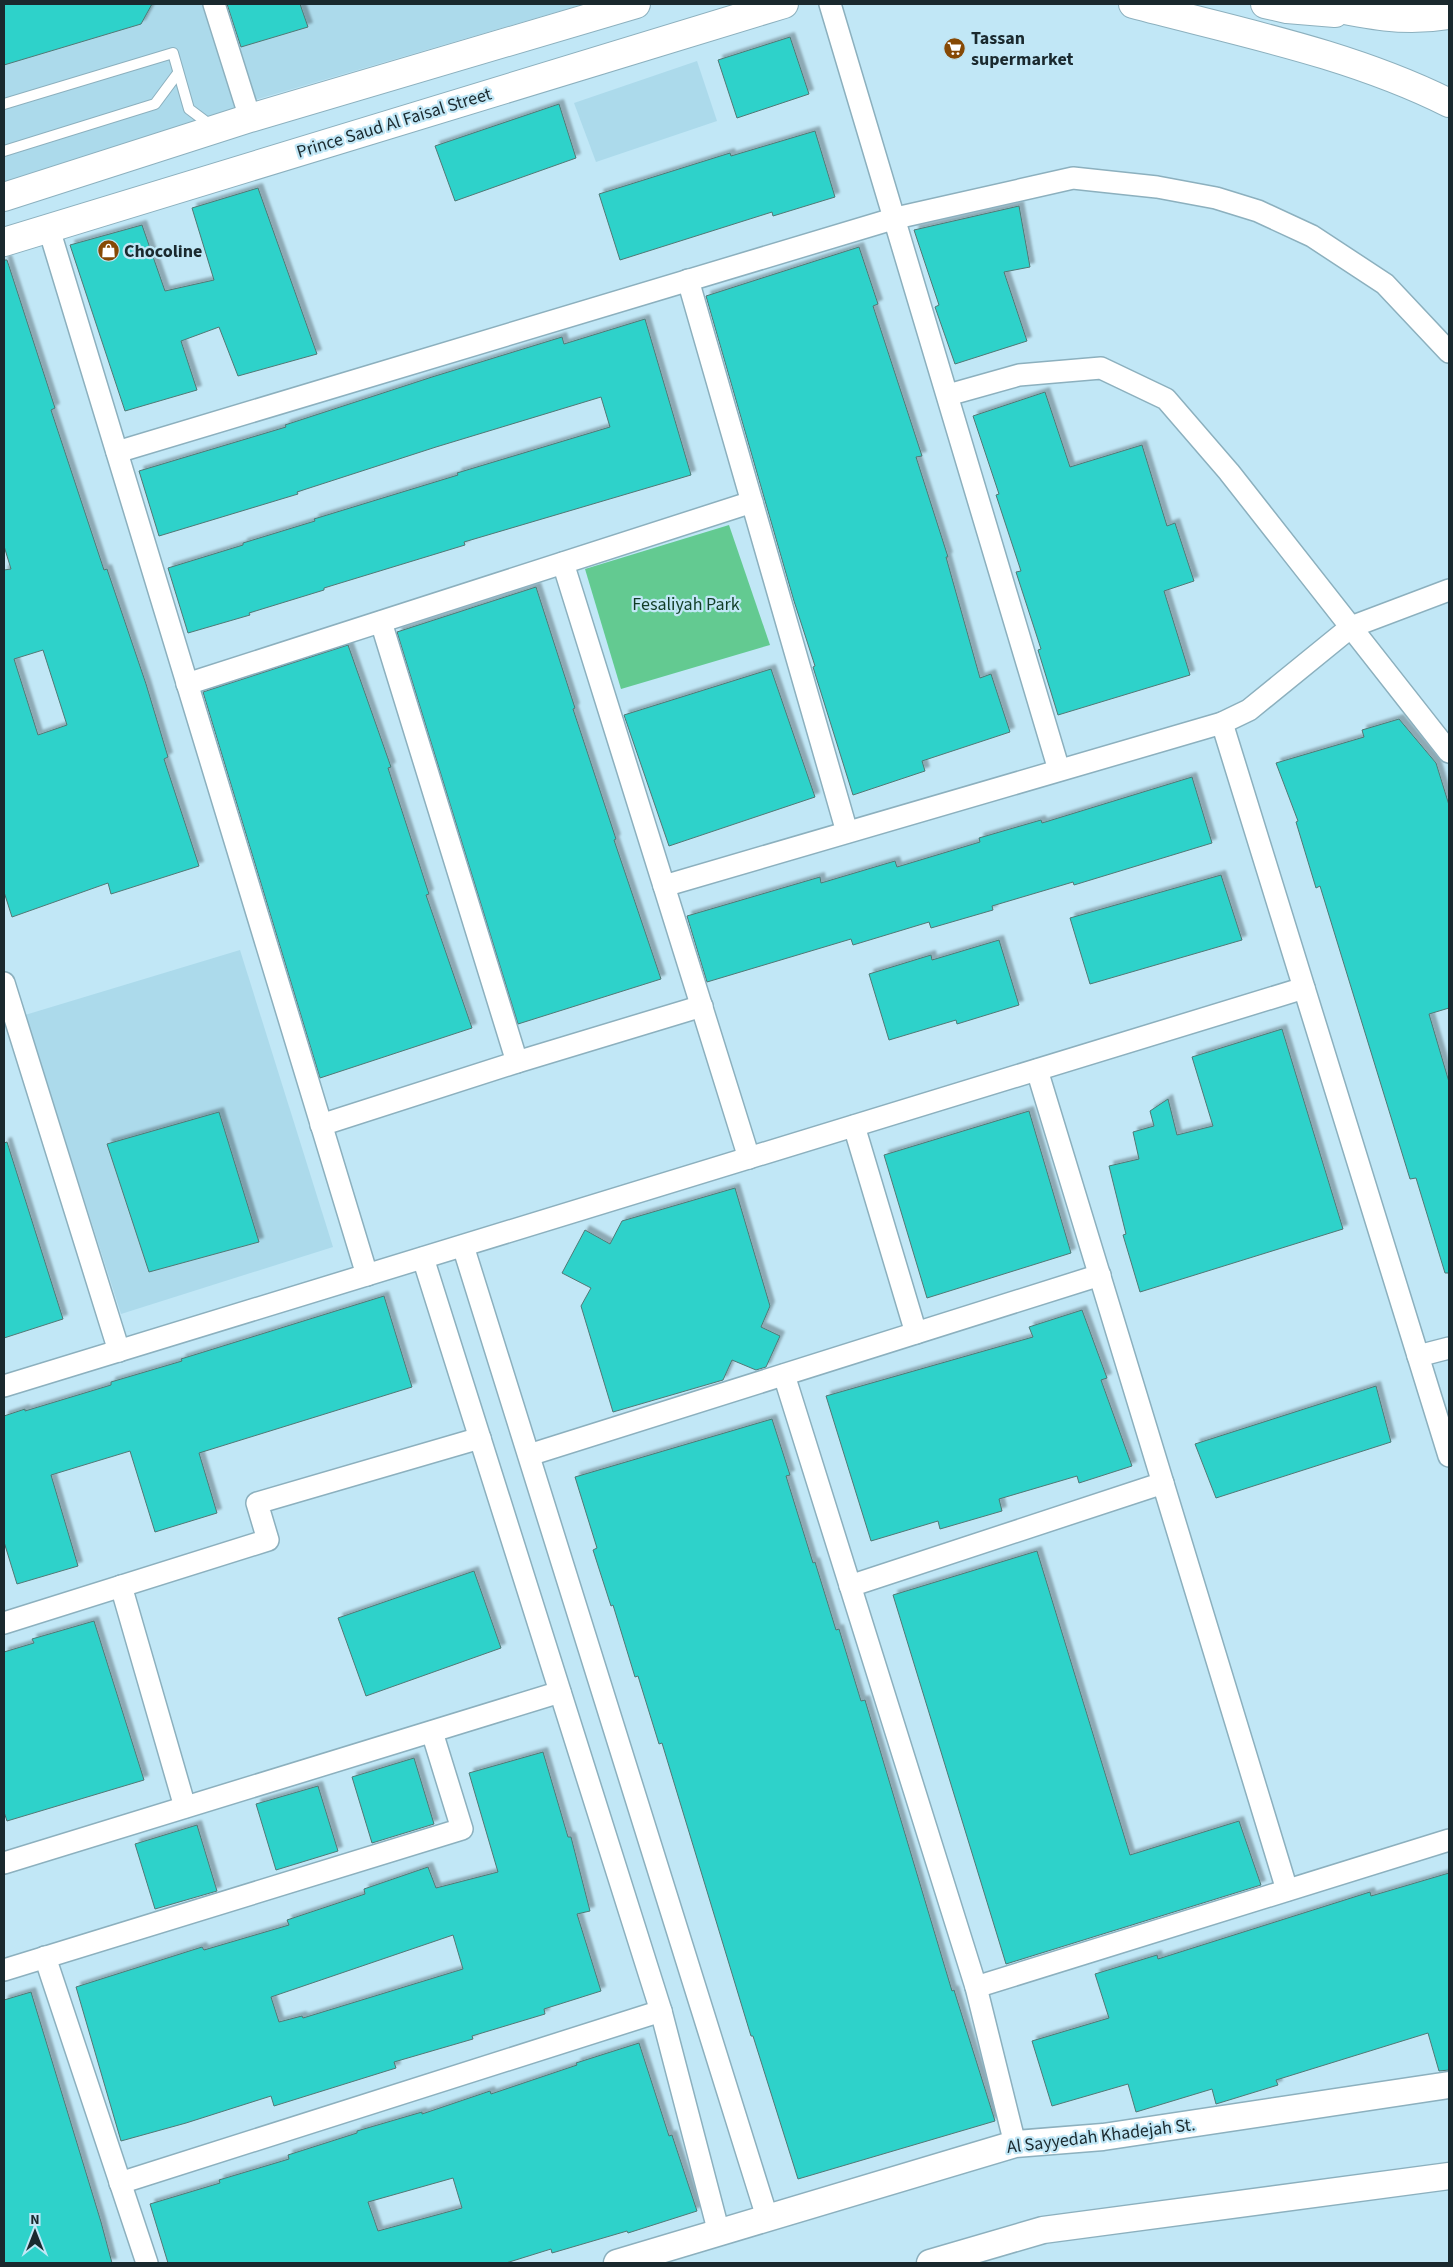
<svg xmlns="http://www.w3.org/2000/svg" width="1453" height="2267" font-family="'Source Sans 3',sans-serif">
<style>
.built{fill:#acdaeb}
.green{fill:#63ca91}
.building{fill:#2dd2ca;stroke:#517875;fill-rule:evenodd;filter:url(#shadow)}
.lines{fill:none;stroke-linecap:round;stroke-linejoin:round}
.service-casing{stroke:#8cb0be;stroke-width:12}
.minor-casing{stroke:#8cb0be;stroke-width:24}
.tertiary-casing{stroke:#8cb0be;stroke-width:29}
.primary-casing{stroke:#8cb0be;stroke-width:30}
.trunk-casing{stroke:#8cb0be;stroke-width:30}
.service{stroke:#fff;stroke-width:10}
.minor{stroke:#fff;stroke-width:21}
.tertiary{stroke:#fff;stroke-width:26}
.primary{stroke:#fff;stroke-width:28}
.trunk{stroke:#fff;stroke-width:28}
.labels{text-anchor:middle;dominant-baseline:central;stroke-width:4.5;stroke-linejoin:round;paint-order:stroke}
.poi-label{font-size:18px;font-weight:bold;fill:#1a292e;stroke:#c1e7f6;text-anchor:start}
.street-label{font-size:18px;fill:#1a292e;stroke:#c1e7f6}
.park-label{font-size:18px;fill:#113d26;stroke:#c1e7f6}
</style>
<defs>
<filter id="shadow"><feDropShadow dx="4.5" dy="-4.5" stdDeviation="1" flood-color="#0004"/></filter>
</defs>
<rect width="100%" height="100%" fill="#c1e7f6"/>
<g class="built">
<path d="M4,4H584L245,103L250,118L4,197Z"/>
<path d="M697,61L717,121L596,162L574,103Z"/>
<path d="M240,950L333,1247L121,1314L25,1015Z"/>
</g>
<path class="green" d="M729,525L770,645L621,689L585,569Z"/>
<g class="building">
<path d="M4,4H152L141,24L4,65Z"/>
<path d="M227,4H300L308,27L241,47Z"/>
<path d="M790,37L809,94L737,118L718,60Z"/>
<path d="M559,104L576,158L455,201L435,146Z"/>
<path d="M815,131L835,197L773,216L772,212L620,260L599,194L730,153L731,156Z"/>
<path d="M258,188L317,354L238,376L219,327L181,341L197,390L125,411L70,245L142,225L165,291L214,280L192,208Z"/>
<path d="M1019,206L1030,267L1004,272L1027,341L955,364L935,307L939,305L914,230Z"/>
<path d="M859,247L878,304L873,306L922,456L916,457L948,557H946L980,678L991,674L1010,732L922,761L925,771L853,795L813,667L815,666L794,601L706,296Z"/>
<path d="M4,260H7L55,408L51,410L104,570L107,569L146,684L168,757L164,759L199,866L111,894L108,883L12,917L4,892V570L11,569L4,546ZM43,650L67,725L38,735L14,659Z"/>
<path d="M645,319L691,475L464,542L465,545L324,588V590L249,613L250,615L188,633L168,568L243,545V543L315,521L314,519L458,475L457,473L610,427L601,397L436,447L297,492L298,494L159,536L139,471L286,427L285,425L432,377L562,337L564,344Z"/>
<path d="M1045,392L1070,467L1142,445L1167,526L1175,523L1194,581L1164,591L1190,675L1058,715L1038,650L1041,649L1016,572L1021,571L996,495L999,494L973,416Z"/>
<path d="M536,587L575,708L573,709L616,839L614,840L661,979L518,1024L397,632Z"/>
<path d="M348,645L391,767L388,768L429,894L426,895L472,1028L320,1078L203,692Z"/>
<path d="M771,669L815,797L669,846L624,715Z"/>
<path d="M1399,719L1436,763L1449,805V1008L1429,1014L1449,1082V1273H1445L1416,1178L1410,1179L1320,886L1316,888L1296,822L1298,821L1276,763L1364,737L1362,730Z"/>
<path d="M1192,777L1212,843L1074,885L1073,882L992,906L993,910L931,928L929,922L853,945L851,939L707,982L687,916L820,877L821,883L895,861L897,867L980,842L979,838L1041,820L1042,823Z"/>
<path d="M1221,875L1242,940L1090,984L1070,918Z"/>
<path d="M999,940L1019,1005L957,1024L956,1020L889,1040L869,974L931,955L932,960Z"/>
<path d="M1282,1029L1343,1229L1140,1292L1123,1235L1126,1234L1109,1166L1139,1159L1133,1132L1154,1126L1150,1111L1168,1099L1177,1135L1213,1126L1192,1057Z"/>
<path d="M1029,1111L1071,1253L927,1298L884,1155Z"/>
<path d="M219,1112L259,1242L149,1272L107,1144Z"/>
<path d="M7,1142L63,1319L4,1338V1143Z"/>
<path d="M735,1188L770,1306L761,1327L780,1336L766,1367L756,1370L732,1360L723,1380L613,1412L581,1306L591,1288L562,1273L585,1230L610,1244L622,1221Z"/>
<path d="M384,1296L412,1387L199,1453L217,1513L155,1532L130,1451L51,1475L78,1566L17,1584L4,1542V1416L25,1409V1411L111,1385V1382L182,1361L181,1359Z"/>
<path d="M1082,1310L1107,1378L1101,1380L1132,1466L1079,1483L1077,1476L999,1499L1002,1511L940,1529L938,1521L871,1541L826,1396L1033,1337L1029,1327Z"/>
<path d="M1376,1386L1391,1442L1216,1498L1195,1444Z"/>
<path d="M772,1419L790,1475L786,1476L813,1563L815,1562L836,1630L839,1629L861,1701L865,1700L952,1991L954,1990L995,2121L798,2179L753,2036H751L662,1743L659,1744L638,1676L635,1677L613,1605L611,1606L593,1550L597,1548L575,1477Z"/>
<path d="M1037,1551L1130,1855L1239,1821L1261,1885L1006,1964L893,1595Z"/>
<path d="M474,1571L501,1648L366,1696L338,1618Z"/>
<path d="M94,1621L144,1780L7,1821L4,1812V1652L34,1643L32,1639Z"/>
<path d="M543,1752L568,1837H571L590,1911L577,1914L601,1991L544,2009L545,2014L472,2036L473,2039L394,2062L396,2068L274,2106L271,2096L186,2123L121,2141L76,1987L202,1947L204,1950L289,1925L287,1920L365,1894L364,1889L428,1867L436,1888L498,1872L469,1773ZM453,1935L463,1969L303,2018L302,2016L279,2022L271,1997Z"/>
<path d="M414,1758L434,1824L372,1843L352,1777Z"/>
<path d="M318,1786L338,1851L276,1870L256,1804Z"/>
<path d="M197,1825L217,1891L155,1909L135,1844Z"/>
<path d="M1449,1873V2070L1439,2071L1428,2033L1276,2080L1278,2085L1216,2104L1212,2089L1136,2112L1128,2084L1052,2106L1032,2041L1109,2018L1095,1974L1157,1955L1158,1959L1370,1892L1371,1896Z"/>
<path d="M31,1992L101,2222L112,2263H4V2000Z"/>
<path d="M639,2043L669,2136L672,2135L697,2211L628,2233L627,2231L552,2253L551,2249L506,2263H168L150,2204L220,2183L219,2180L289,2159L288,2155L357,2133V2131L422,2112V2114L490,2091L491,2094L577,2065L576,2063ZM453,2178L462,2208L378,2231L368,2202Z"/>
</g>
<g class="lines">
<defs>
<g id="service">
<path d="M4,104L173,53L189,109L213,127"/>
<path d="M4,151L155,104L178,73"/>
</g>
<g id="minor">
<path d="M214,4L250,118"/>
<path d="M830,4L1059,770"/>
<path d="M49,229L367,1275"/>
<path d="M688,280L847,832"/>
<path d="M948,395L1019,375L1101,368L1166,399L1229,472L1449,752"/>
<path d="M117,452L896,218L1073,178L1157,187L1216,198L1258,211L1312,236L1385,284L1449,352"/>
<path d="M563,563L749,1158"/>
<path d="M381,622L517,1062"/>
<path d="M187,684L752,502"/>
<path d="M1222,723L1449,1456"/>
<path d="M664,886L1222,723L1249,710L1351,627L1449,590"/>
<path d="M4,983L119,1351"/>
<path d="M1037,1070L1287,1890"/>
<path d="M321,1125L517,1062L702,1006"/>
<path d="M854,1126L916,1333"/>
<path d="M463,1246L767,2217"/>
<path d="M423,1258L661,2011L719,2233"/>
<path d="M1418,1356L1449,1348"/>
<path d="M784,1375L976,1987L1015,2144"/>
<path d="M4,1386L1304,988"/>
<path d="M529,1455L1100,1275"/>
<path d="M121,1586L185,1807"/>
<path d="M850,1586L1163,1483"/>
<path d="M4,1623L268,1540L257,1503L480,1438"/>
<path d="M4,1863L560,1692"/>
<path d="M45,1957L147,2263"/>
<path d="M4,1970L462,1829L432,1732"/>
<path d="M976,1987L1449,1840"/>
<path d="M120,2183L661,2011"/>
</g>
<g id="tertiary">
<path d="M617,2263L1015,2144L1103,2137L1449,2085"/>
<path d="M930,2263L1043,2230L1449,2176"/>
</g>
<g id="primary">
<path d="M1133,4C1239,32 1351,54 1449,103"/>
<path d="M1265,4L1287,9L1335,13"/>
<path d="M1316,4C1363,14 1401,23 1449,15"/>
<path d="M4,197L250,118L636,4"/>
<path d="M4,242L784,4"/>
</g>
<path id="trunk" d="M1441,4L1449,12"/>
</defs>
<use href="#service" class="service-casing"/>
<use href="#minor" class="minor-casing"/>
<use href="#tertiary" class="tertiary-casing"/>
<use href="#primary" class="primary-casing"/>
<use href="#trunk" class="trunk-casing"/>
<use href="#service" class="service"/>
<use href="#minor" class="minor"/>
<use href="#tertiary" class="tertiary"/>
<use href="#primary" class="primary"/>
<use href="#trunk" class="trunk"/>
</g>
<defs>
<symbol id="supermarket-disc" viewBox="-11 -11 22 22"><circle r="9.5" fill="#864905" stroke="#c1e7f6"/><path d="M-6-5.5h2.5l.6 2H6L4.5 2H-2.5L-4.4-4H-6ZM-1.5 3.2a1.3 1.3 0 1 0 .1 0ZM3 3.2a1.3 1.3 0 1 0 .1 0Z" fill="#fff"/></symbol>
<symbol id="shop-disc" viewBox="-11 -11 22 22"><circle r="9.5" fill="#864905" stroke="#c1e7f6"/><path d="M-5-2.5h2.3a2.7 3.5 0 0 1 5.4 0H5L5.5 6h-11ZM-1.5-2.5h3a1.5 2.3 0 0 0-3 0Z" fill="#fff"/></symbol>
</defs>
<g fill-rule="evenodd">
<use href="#supermarket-disc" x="942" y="36" width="25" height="25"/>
<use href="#shop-disc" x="96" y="238" width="25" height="25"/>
</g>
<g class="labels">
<g class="poi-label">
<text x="971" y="38">Tassan<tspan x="971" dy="21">supermarket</tspan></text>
<text x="124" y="251">Chocoline</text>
</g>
<g class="street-label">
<text transform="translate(394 123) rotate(-17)">Prince Saud Al Faisal Street</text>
<text transform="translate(1101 2136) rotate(-7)">Al Sayyedah Khadejah St.</text>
</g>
<g class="park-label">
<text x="686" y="604">Fesaliyah Park</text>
</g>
</g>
<rect width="1453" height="2267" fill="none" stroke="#1a292e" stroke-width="10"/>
<g transform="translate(35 2232)" stroke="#c1e7f6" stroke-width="4" paint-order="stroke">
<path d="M0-4L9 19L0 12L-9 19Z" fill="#1a292e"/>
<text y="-8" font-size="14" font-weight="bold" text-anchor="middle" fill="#1a292e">N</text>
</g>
</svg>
